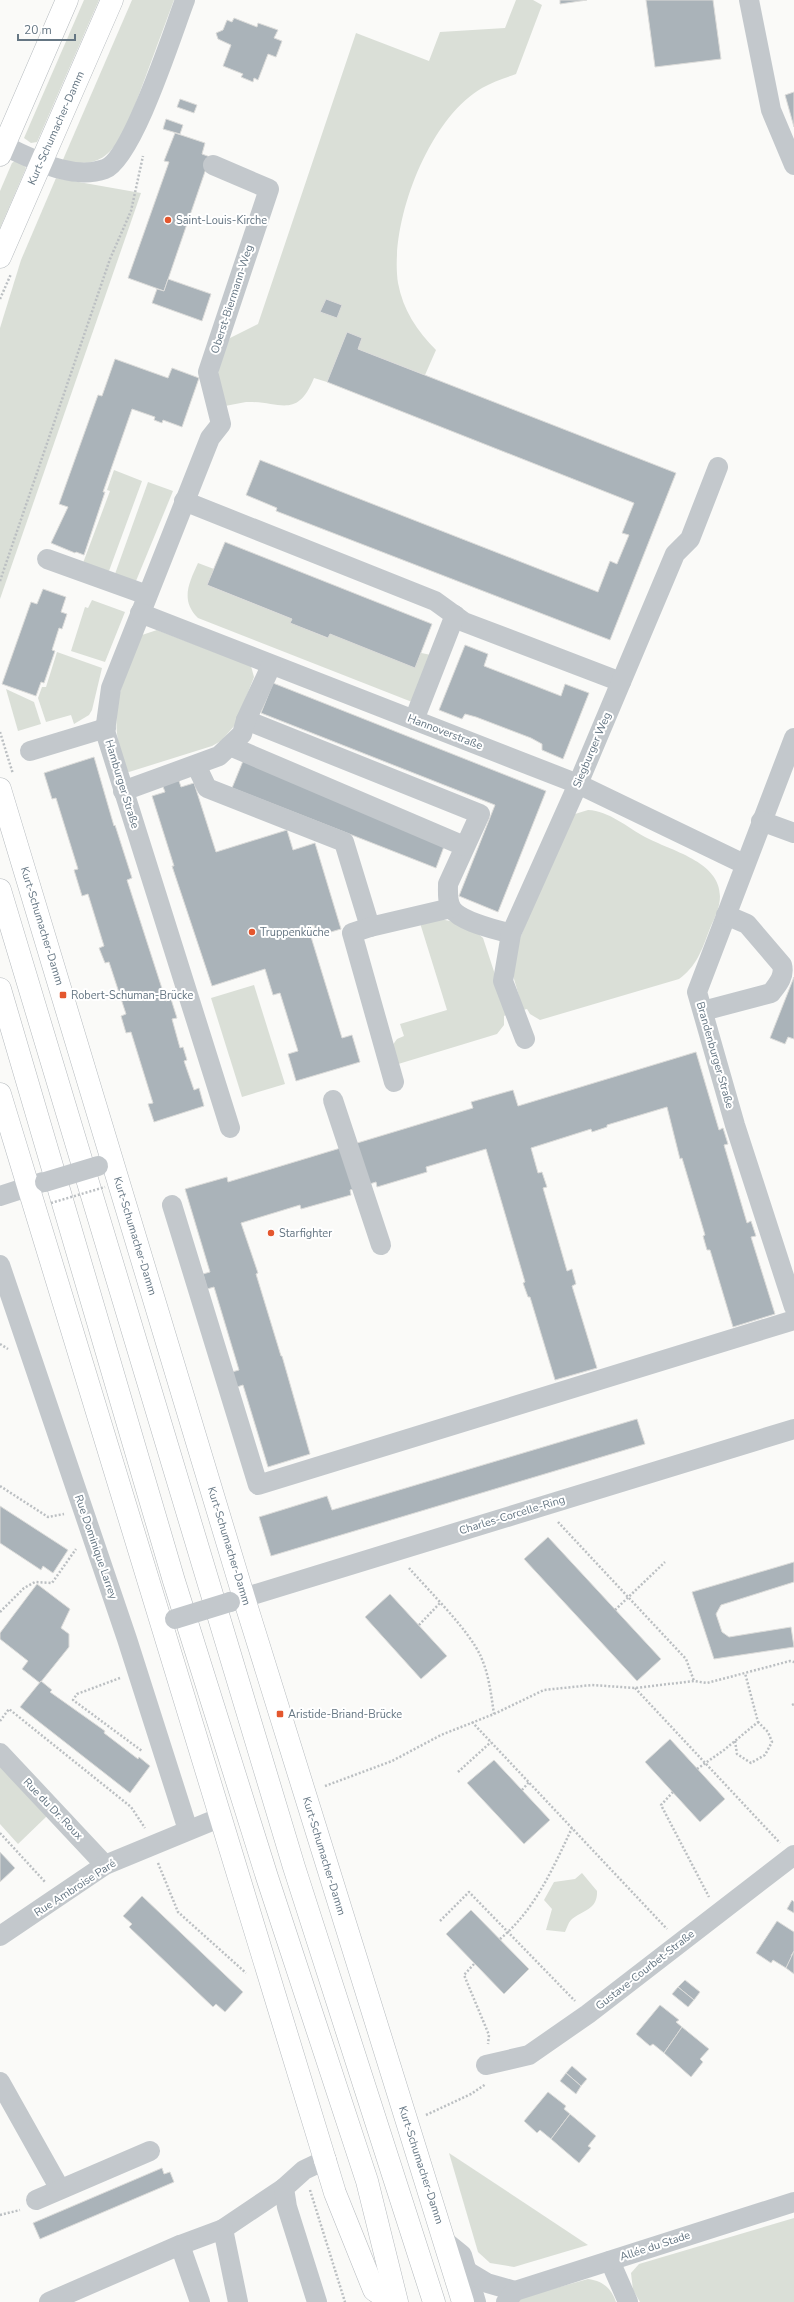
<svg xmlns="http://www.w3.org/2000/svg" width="794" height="2302" font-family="'Nunito Sans',sans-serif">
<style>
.green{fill:#dadfd7}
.building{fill:#aab3b9;stroke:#dcdcda}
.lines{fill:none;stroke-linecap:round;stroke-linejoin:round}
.major-casing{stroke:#b5babe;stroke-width:23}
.highway-casing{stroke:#b4b9bd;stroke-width:23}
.path{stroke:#bbbfc2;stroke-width:2.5;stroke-dasharray:2 2;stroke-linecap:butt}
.minor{stroke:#c3c8cc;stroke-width:20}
.major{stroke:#fff;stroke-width:22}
.highway{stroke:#fff;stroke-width:22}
.path-bridge{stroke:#bbbfc2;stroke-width:2.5;stroke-dasharray:2 2;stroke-linecap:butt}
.minor-bridge{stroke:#c3c8cc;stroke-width:20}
.poi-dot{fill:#e4572e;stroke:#fff;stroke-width:1.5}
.labels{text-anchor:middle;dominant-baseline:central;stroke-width:4;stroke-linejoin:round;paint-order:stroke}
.street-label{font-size:11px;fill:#657683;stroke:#fff}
.poi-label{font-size:11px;fill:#657683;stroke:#fff;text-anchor:start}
</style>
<rect width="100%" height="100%" fill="#fafaf8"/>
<g class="green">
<path d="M84,0H99L37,142L31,143L24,138Z"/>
<path d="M132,0H174L124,135C102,162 98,165 62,162Z"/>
<path d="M516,0H533L542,5L516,74C505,78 492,82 482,88C428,119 389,223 398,283C403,310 417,331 436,350L425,375L358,349L362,338L347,332L327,382L314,378C297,420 280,401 246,402C239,403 232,405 225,406L216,395L220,355L230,338L258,324L356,33L429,61L440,32L505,28Z"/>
<path d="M15,161L22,163L26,168L0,228V191L12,163Z"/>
<path d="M56,178L141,193L0,599V328L21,260Z"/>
<path d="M114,470L142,481L109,571L83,563L110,491L107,490Z"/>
<path d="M148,482L173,491L136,581L115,574Z"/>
<path d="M198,563L214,569L207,585L292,619L291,623L327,638L330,634L431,655L412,702L198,618C180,600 189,583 198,563Z"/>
<path d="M92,600L125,612L105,662L71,651L85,607L88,608Z"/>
<path d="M157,630L251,666L254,677L235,725L221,741L212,746L129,772L126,771C106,714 120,687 142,635Z"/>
<path d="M57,652L102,668L92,710L89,715L74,724L71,715L46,722L38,698L42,687H46Z"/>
<path d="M6,689L34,702L41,724L18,731Z"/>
<path d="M588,810C609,811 627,827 645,837C673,852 728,863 719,905C717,914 712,923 709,931C702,950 696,967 679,979L540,1020L530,1014L527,1009L523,1010L512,972L513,956L566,822L575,814Z"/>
<path d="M438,919C453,920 473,928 483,938L508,1014L504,1016V1025L497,1034L395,1065L392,1046L397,1039L404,1036L400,1024L447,1010L420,923Z"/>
<path d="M254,985L285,1084L242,1097L211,998Z"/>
<path d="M0,1765L47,1816L18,1844L0,1824Z"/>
<path d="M582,1873L597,1891C598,1910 582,1910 571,1920C568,1923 567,1928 565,1932L546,1930L552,1909L544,1900L554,1882L575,1879Z"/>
<path d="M449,2153L588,2245L514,2267L490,2263L478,2252Z"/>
<path d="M794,2218V2302H640L633,2290L631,2273L639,2264Z"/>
<path d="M588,2279C603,2281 611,2288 616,2302H516L520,2298Z"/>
</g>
<g class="building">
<path d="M560,0H587L560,4Z"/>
<path d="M646,0H713L721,59L655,67Z"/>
<path d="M234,18L257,27L258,23L278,30L274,38L282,41L276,57L268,54L258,80L254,78L253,82L241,77L243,74L223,66L231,45L218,39L216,33L223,30L227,20L232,22Z"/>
<path d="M794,92V127L785,95Z"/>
<path d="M180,99L197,105L194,113L177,107Z"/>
<path d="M166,119L183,125L180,134L163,129Z"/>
<path d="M175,133L205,143L202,154L210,157L164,291L128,278L169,162L164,161Z"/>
<path d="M168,279L211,294L202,321L152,303L157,289L164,291Z"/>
<path d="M326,299L342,305L337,318L320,312Z"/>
<path d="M347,332L362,338L358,349L676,473L610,640L276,511L277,508L246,495L260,460L598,592L610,561L617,564L629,535L622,533L634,503L327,382Z"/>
<path d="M115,359L168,378L172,368L199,378L182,427L163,420L162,423L154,420L155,417L132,409L103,492H105L84,555L76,552L75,553L51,543L68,507L59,504L98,395L102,396Z"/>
<path d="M225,542L432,624L415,668L330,634L328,638L290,623L292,619L207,585Z"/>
<path d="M43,589L66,597L61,612L67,614L62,629L59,628L52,650L55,651L44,683L41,682L36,696L2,684L31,602L37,604Z"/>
<path d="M465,645L488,654L484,666L561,696L565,684L589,693L563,759L542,750V744L531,738L476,717L465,714L462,719L439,710Z"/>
<path d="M273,683L546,791L498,912L459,896L495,805L261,713Z"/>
<path d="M94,757L114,826L115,825L132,878L127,880L166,1001L171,999L177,1018L172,1019L180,1048L183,1047L187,1060L184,1061L194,1090L199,1088L204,1106L154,1122L148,1104L153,1103L131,1032L126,1033L121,1016L126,1014L109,962L105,963L99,948L104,946L88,894L82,896L74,870L78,869L56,798L52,799L44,773Z"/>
<path d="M243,761L446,841L436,868L232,788Z"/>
<path d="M178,778L181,787L194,783L216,852L287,830L293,850L315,843L341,929L317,936L314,925L308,927L342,1038L352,1035L360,1062L296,1081L288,1054L298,1051L280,993L273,995L265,969L212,986L172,866H174L152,796L165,792L162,784Z"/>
<path d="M794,977V1039L788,1037L785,1044L770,1038Z"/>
<path d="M696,1052L719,1130L723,1128L728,1144L724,1145L747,1223L751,1221L756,1236L751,1237L775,1314L733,1327L710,1250H707L703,1236L705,1235L682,1158L680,1159L667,1107L607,1125V1127L592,1132L591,1129L531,1148L538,1173L542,1172L547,1187L543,1188L567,1271L572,1269L576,1284L572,1286L597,1368L555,1380L530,1297H528L523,1283L525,1282L486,1149L426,1167L427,1172L377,1187L376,1182L350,1190L351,1195L301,1209L300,1205L241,1223L258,1273L256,1274L281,1356H282L310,1454L268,1467L243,1385L237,1387L232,1372L239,1370L214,1287L207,1289L203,1274L210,1272L185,1189L227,1177L228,1182L473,1108L471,1102L513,1090L518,1106Z"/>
<path d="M637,1419L645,1444L271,1556L259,1517L327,1496L332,1510Z"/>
<path d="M0,1506L68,1550L53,1573L43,1566L41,1570L0,1543Z"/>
<path d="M548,1537L661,1659L637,1681L524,1559Z"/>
<path d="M794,1562V1582L721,1605L716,1614L722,1632L729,1637L791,1627L794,1647L714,1659L692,1592Z"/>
<path d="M37,1584L70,1609L61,1628L69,1634V1647L40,1683L22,1669L28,1661L0,1639V1633Z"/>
<path d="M390,1594L447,1656L421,1679L365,1617Z"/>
<path d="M41,1681L52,1690L50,1692L105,1731L104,1733L138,1759L139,1757L150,1766L130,1793L20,1707Z"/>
<path d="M670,1739L725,1799L700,1822L645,1762Z"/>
<path d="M494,1760L550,1820L524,1844L467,1783Z"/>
<path d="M0,1852L15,1868L0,1882Z"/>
<path d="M142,1896L243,1992L225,2012L216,2004L213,2007L129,1927L132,1924L123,1916Z"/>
<path d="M792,1900L794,1902V1913L787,1909Z"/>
<path d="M471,1910L529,1969L504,1994L446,1934Z"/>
<path d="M777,1921L794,1932V1951L791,1956L793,1957L786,1968L773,1960L771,1963L756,1953Z"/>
<path d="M794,1951V1974L786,1968Z"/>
<path d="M685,1980L700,1992L694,2000L678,1987Z"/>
<path d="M678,1987L694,2000L688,2007L672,1994Z"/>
<path d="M660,2005L679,2020L676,2022L682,2027L664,2053L653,2044L650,2046L636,2034Z"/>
<path d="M682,2027L709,2049L700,2059L703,2062L691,2077L664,2053Z"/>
<path d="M572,2066L587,2079L581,2086L566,2073Z"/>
<path d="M566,2073L581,2086L576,2094L560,2081Z"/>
<path d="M548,2092L566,2106L564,2109L570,2114L551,2139L540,2130L537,2133L524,2121Z"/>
<path d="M570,2114L596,2136L588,2146L591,2148L579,2163L551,2139Z"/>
<path d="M162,2168L164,2174L170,2172L174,2182L40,2239L33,2223Z"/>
</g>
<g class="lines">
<defs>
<g id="major">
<path d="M0,155L67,0"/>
<path d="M0,257L112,0"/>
<path d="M0,789L244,1598L463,2302"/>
<path d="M0,1094L325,2160"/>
</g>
<g id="highway">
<path d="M0,890L294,1867L434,2302"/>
<path d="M0,989L174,1581L267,1877L367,2181L397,2302"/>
<path d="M325,2160L335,2193L374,2290L392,2302"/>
</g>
</defs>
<use href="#major" class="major-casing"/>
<use href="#highway" class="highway-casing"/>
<g class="path">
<path d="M0,299L11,274"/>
<path d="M0,581L110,259L131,211L143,156"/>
<path d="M0,732L13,774"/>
<path d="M0,1344L8,1349"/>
<path d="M0,1486L48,1517L64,1514"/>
<path d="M558,1522L686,1659L694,1681"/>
<path d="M409,1568C428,1590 470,1631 481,1657C489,1675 491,1694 494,1714"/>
<path d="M615,1610L665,1562"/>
<path d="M0,1612L24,1588L35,1582L52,1583L76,1549"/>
<path d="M419,1625L440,1603"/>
<path d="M120,1678L77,1694L73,1700L142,1751"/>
<path d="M635,1688L780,1843"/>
<path d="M792,1705L794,1704"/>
<path d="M0,1721L9,1709L131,1807L145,1828"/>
<path d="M472,1722L667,1929"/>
<path d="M735,1741L737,1754L751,1763L765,1755L772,1742L768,1732L758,1722"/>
<path d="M697,1769L724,1750L758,1722L745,1673"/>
<path d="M458,1772L491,1742"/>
<path d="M325,1786L392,1761L441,1735L494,1714L544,1690L592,1685L635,1688L694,1681L707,1683L790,1661L794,1662"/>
<path d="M522,1790L529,1782"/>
<path d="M673,1792L661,1805L709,1897"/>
<path d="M0,1833L46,1883"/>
<path d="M158,1863L178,1912L246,1973"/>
<path d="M440,1921L469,1892L575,2001"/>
<path d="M500,1939C535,1910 553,1868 572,1828"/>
<path d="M474,1964L464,1975L489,2035L488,2044"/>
<path d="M426,2115L471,2094L486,2084"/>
<path d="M310,2190L345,2302"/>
<path d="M0,2215L20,2210"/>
</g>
<g class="minor">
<path d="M749,0L771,110L794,165"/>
<path d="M4,146C34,159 71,181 105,169C133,158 173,31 185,0"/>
<path d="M213,165L269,189L208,372L221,424L210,438L111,688L105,731L230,1128"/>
<path d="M184,501L435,601L464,622L621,682"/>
<path d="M47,559L147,595"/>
<path d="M140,613L578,784L744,864"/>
<path d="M246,720L480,814L448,884C448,892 447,902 452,909C461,922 495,929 511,934"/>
<path d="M414,720L455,615"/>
<path d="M794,738L697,992L735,1125L794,1307"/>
<path d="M230,746L464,846"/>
<path d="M30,751L106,728"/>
<path d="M196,765L207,788L344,842L370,927L451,908"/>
<path d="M123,791L219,756L242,734L246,720L271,666"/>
<path d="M761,821L794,833"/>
<path d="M370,927L352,933L394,1082"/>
<path d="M703,1011L771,993C778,984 785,976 782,965L747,924L726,915"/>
<path d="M525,1039L503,981L511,934L578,784L675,554L690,539L718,467"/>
<path d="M333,1100L381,1245"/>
<path d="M0,1196L43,1182"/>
<path d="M172,1205L258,1485L794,1320"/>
<path d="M0,1265L127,1639L188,1830"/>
<path d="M230,1602L794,1429"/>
<path d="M0,1753L105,1865"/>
<path d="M0,1936L105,1865L219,1818"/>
<path d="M486,2065L529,2055L588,2014L794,1855"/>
<path d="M0,2082L60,2189"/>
<path d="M36,2200L150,2151"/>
<path d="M223,2229L284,2188"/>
<path d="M446,2242L462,2255L476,2302"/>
<path d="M180,2245L223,2229L238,2302"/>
<path d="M610,2261L628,2302"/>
<path d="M467,2271L487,2283L515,2291"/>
<path d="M49,2302L180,2245L200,2302"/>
<path d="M317,2302L287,2207L284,2188L304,2170L325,2160"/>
<path d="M506,2302L515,2291L794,2202"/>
</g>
<use href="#major" class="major"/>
<use href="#highway" class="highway"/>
<path class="path-bridge" d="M51,1203L105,1187"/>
<g class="minor-bridge">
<path d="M45,1182L98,1166"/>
<path d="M175,1619L230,1602"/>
</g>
</g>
<g class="poi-dot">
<circle cx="168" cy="220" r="4"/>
<circle cx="252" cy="932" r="4"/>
<rect x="59" y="991" width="8" height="8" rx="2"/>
<circle cx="271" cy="1233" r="4"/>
<rect x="276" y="1710" width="8" height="8" rx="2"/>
</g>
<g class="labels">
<g class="street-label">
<text transform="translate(56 128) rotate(-66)">Kurt-Schumacher-Damm</text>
<text transform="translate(232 299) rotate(-72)">Oberst-Biermann-Weg</text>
<text transform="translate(445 732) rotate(21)">Hannoverstraße</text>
<text transform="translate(592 750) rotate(-67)">Siegburger Weg</text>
<text transform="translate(122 784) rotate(73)">Hamburger Straße</text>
<text transform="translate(42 926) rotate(73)">Kurt-Schumacher-Damm</text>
<text transform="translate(715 1055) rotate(74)">Brandenburger Straße</text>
<text transform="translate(135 1236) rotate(73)">Kurt-Schumacher-Damm</text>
<text transform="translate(512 1515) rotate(-17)">Charles-Corcelle-Ring</text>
<text transform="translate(229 1546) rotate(73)">Kurt-Schumacher-Damm</text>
<text transform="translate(96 1547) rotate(71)">Rue Dominique Larrey</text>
<text transform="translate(53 1809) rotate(46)">Rue du Dr. Roux</text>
<text transform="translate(324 1856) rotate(73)">Kurt-Schumacher-Damm</text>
<text transform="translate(75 1888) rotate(-33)">Rue Ambroise Paré</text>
<text transform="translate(645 1970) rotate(-38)">Gustave-Courbet-Straße</text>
<text transform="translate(421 2165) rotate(72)">Kurt-Schumacher-Damm</text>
<text transform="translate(655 2246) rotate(-18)">Allée du Stade</text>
</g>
<g class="poi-label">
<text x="176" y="220">Saint-Louis-Kirche</text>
<text x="260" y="932">Truppenküche</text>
<text x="71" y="995">Robert-Schuman-Brücke</text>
<text x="279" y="1233">Starfighter</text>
<text x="288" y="1714">Aristide-Briand-Brücke</text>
</g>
</g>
<path d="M18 34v6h57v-6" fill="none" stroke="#657683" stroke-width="2"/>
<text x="24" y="34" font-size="12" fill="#657683" stroke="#ffffff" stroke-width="3" paint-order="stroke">20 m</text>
</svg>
